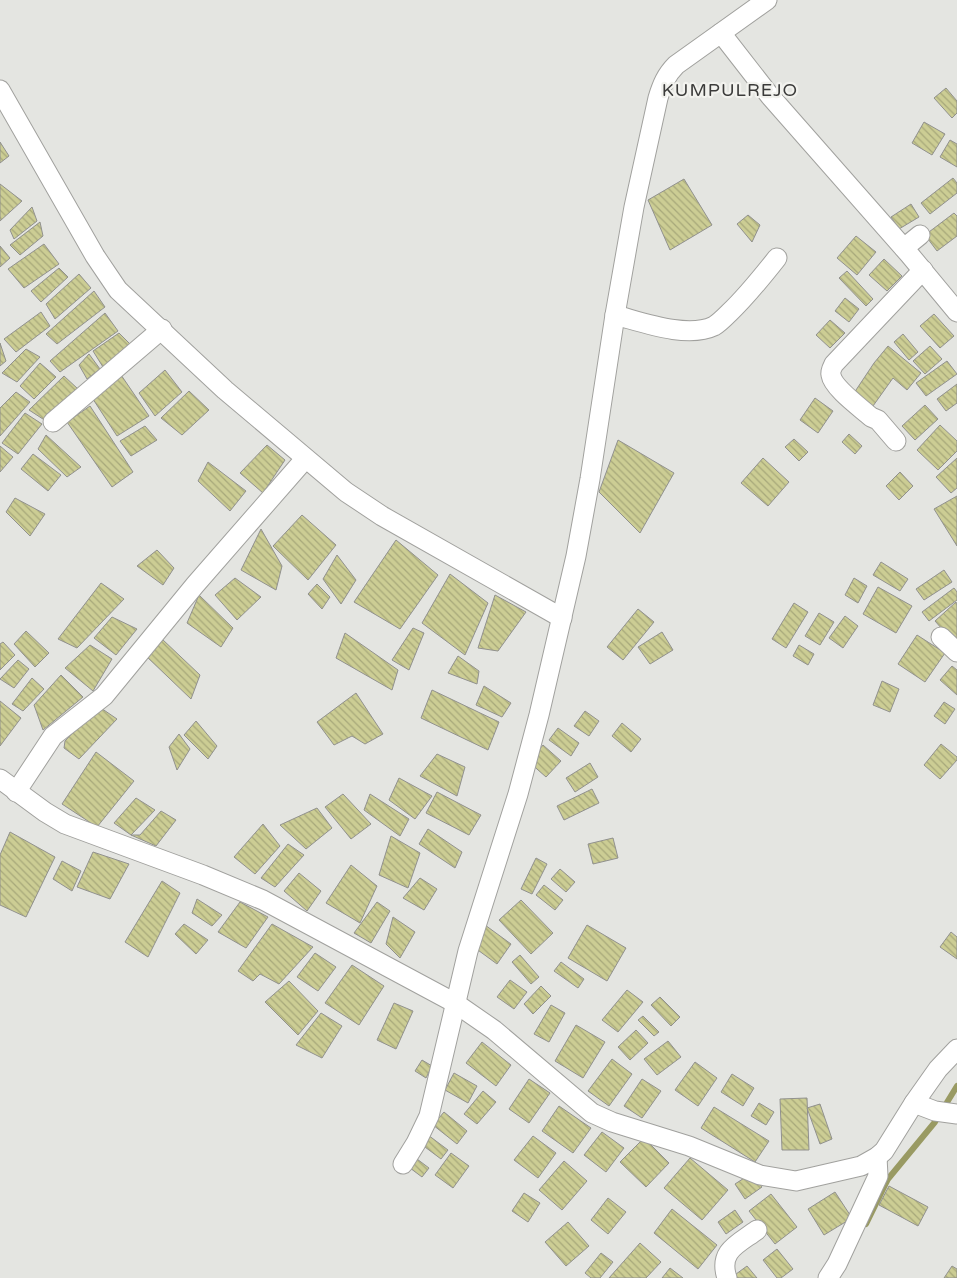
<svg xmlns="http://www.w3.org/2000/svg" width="957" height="1278" font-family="'Varela Round',sans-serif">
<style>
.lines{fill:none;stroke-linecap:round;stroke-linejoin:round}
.stream{stroke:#999a63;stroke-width:6}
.building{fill:url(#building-back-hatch);stroke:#91918e}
.street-casing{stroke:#a1a19e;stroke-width:21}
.street{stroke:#fff;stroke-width:19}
.labels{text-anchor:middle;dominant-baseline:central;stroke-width:4.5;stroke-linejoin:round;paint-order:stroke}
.quarter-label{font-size:18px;letter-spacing:1px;fill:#3b3b3a;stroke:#f2f2ee}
</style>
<defs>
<pattern id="building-back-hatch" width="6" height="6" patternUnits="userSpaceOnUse" patternTransform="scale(1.25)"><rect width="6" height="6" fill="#cccd94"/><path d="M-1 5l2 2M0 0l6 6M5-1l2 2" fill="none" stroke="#a7a87a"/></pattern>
</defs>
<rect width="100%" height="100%" fill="#e4e5e1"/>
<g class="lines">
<path class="stream" d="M866,1224L888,1179L935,1122L957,1086"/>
</g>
<g class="building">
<path d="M946,88L957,101V113L952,118L934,98Z"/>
<path d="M924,122L945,134L932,155L912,143Z"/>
<path d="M950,140L957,144V167L940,157Z"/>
<path d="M0,142L9,156L0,163Z"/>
<path d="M953,178L957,183V193L930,214L921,203Z"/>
<path d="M684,179L712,225L670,250L648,200Z"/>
<path d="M0,184L22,201L0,221Z"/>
<path d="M911,204L919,217L899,229L891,217Z"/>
<path d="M32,207L37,221L14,239L10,230Z"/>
<path d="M954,213L957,216V236L937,251L925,235Z"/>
<path d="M748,215L760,225L752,242L737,224Z"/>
<path d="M40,222L43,236L20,255L10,245Z"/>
<path d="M856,236L876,252L857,275L837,258Z"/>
<path d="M44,244L59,264L24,288L8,269Z"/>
<path d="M0,246L10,258L0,267Z"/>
<path d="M884,259L902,276L887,291L869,275Z"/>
<path d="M59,268L68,277L41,302L31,291Z"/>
<path d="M847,271L873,299L866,306L839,278Z"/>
<path d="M79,274L91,288L55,319L46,304Z"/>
<path d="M94,291L105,307L57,344L46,334Z"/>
<path d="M845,298L859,309L849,322L835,311Z"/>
<path d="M41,312L50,326L16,352L4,339Z"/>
<path d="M105,313L118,331L60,372L50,361Z"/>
<path d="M934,314L954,336L940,348L920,326Z"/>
<path d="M830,320L845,333L830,348L816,335Z"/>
<path d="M119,333L132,346L103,367L93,351Z"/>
<path d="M903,334L918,352L909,360L894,342Z"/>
<path d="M0,343L6,361L0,366Z"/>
<path d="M888,346L921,373L907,390L893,378L873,406L854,393L874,363Z"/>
<path d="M930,346L942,359L925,374L913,361Z"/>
<path d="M26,349L40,357L17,382L2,373Z"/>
<path d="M89,354L100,369L87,379L79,365Z"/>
<path d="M947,361L957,374L926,396L916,383Z"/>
<path d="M40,363L56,377L34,399L20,386Z"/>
<path d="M165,370L182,392L155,416L139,393Z"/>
<path d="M119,372L149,416L117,436L89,393Z"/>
<path d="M64,376L78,389L46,421L29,410Z"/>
<path d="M957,384V403L946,411L937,399Z"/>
<path d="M189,391L209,410L182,435L161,418Z"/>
<path d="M16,392L30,402L0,436V408Z"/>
<path d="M815,398L833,411L818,433L800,420Z"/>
<path d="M925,405L938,419L915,440L902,426Z"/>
<path d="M90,406L133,472L112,487L67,422Z"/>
<path d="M25,413L42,424L18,454L2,443Z"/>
<path d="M940,425L957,441V451L938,470L917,450Z"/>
<path d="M145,426L157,440L131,456L120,441Z"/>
<path d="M849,434L862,446L855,454L842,442Z"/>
<path d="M46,435L81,467L67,477L38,449Z"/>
<path d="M794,439L808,452L799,461L785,447Z"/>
<path d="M618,440L674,473L640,533L599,492Z"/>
<path d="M267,445L285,460L263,493L240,473Z"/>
<path d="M0,446L13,457L0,472Z"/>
<path d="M33,454L61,475L48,491L21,469Z"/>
<path d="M763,458L789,482L768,506L741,483Z"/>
<path d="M957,458V488L951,493L936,477Z"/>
<path d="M208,462L246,491L230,511L198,481Z"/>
<path d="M900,472L913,486L899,500L886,486Z"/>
<path d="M957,496V546L934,509Z"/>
<path d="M15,498L45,514L30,536L6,512Z"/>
<path d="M302,515L336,545L308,580L273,546Z"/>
<path d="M261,529L282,566L276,590L241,570Z"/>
<path d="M396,540L438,575L400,629L354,602Z"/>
<path d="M157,550L174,568L163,585L137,566Z"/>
<path d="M337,555L356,580L341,604L323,579Z"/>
<path d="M881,562L908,579L900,591L873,575Z"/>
<path d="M944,570L952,582L924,600L916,589Z"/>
<path d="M450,574L488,603L465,655L422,623Z"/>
<path d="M235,578L261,597L237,620L215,595Z"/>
<path d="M854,578L867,586L858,603L845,595Z"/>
<path d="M101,583L124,599L77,648L58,639Z"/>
<path d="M317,584L330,597L322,609L308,594Z"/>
<path d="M878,587L912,606L896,633L863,614Z"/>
<path d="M954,588L957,592V600L929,621L922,612Z"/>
<path d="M199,595L233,628L221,647L187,623Z"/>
<path d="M495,595L526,612L498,651L478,648Z"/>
<path d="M956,602L957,604V646L935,621Z"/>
<path d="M794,603L808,612L786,648L772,639Z"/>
<path d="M638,609L654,622L623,660L607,647Z"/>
<path d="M819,613L834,622L820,645L805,636Z"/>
<path d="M845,616L858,626L843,648L829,638Z"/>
<path d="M112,617L137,629L116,655L94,638Z"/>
<path d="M413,628L424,633L409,670L392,660Z"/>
<path d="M26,631L49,653L35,667L14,644Z"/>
<path d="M662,632L673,650L650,664L638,647Z"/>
<path d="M345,633L398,670L392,690L336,658Z"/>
<path d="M917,635L945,653L925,682L898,664Z"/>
<path d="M162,639L200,675L191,699L145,655Z"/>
<path d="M3,642L15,655L0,670V644Z"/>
<path d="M90,645L112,659L93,691L65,668Z"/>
<path d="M799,645L814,654L808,665L793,656Z"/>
<path d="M458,656L479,671L477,684L448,673Z"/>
<path d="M18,660L29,669L14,688L0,679Z"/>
<path d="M952,666L957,670V695L940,680Z"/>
<path d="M61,675L83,697L43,730L34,705Z"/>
<path d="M32,678L44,689L23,711L12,704Z"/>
<path d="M882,681L899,689L890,712L873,705Z"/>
<path d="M484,686L511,703L502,717L476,705Z"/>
<path d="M432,690L499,722L488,750L421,718Z"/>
<path d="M356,693L383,734L365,744L352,736L334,745L317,722Z"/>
<path d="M0,701L21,718L0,746Z"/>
<path d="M944,702L955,709L945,724L934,716Z"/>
<path d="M98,706L117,719L79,759L64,748L65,741Z"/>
<path d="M585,711L599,721L589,736L574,726Z"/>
<path d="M196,721L217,746L208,759L184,735Z"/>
<path d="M622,723L641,739L631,752L612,736Z"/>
<path d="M558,728L579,743L571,756L549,740Z"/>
<path d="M179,734L190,749L177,770L169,747Z"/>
<path d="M941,744L957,757V760L940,779L924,765Z"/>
<path d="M543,745L561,761L546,777L529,762Z"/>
<path d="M96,752L134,781L97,827L62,804Z"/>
<path d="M437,754L465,767L457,796L420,776Z"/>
<path d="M590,763L598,777L575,792L566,778Z"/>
<path d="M399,778L432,796L415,819L389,800Z"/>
<path d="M592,789L599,803L564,820L557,806Z"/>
<path d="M437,792L481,815L469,835L426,813Z"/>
<path d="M343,794L371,824L351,839L325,807Z"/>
<path d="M370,794L409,819L400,836L364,810Z"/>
<path d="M136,798L155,810L131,835L114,823Z"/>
<path d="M317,808L332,828L306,849L280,825Z"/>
<path d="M161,811L176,820L156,846L131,835H140Z"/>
<path d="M263,824L280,846L255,874L234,857Z"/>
<path d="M428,829L462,852L455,868L419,844Z"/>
<path d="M10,832L55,857L26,917L0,905V855Z"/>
<path d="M391,836L420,853L408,888L379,875Z"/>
<path d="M613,838L618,858L593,864L588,844Z"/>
<path d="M288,844L304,855L275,887L261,878Z"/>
<path d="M93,852L129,864L110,899L77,887Z"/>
<path d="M536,858L547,864L532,894L521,889Z"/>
<path d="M62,861L81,871L72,891L53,879Z"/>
<path d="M351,865L377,886L360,923L326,903Z"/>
<path d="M560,869L575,882L566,892L551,879Z"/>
<path d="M299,873L321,891L307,911L284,891Z"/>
<path d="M420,878L437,889L424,910L403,898Z"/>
<path d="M162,881L180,893L148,957L125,942Z"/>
<path d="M544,885L563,900L555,910L536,895Z"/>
<path d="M197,899L222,915L212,926L192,913Z"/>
<path d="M521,900L553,933L531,954L499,920Z"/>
<path d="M240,902L268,917L246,948L218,932Z"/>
<path d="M377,902L390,911L371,943L354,933Z"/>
<path d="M393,917L415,932L400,958L386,944Z"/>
<path d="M184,924L208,940L196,954L175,934Z"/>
<path d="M272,924L313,947L279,984L260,974L253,981L238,971Z"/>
<path d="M485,925L511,944L497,964L471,945Z"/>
<path d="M587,925L626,948L607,981L568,958Z"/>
<path d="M951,932L957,937V959L940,947Z"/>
<path d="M315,953L336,967L318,991L297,977Z"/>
<path d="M520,955L539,977L531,984L512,962Z"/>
<path d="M561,962L584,979L578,988L554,971Z"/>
<path d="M352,965L384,986L359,1025L325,1003Z"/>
<path d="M510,980L527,992L514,1009L497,997Z"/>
<path d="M289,981L318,1011L298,1035L265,1002Z"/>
<path d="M541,986L551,996L533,1014L524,1004Z"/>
<path d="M627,990L643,1002L618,1032L602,1020Z"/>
<path d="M660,997L680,1017L671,1026L651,1005Z"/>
<path d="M394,1003L413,1011L396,1049L377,1040Z"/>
<path d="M551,1005L565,1013L549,1042L534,1034Z"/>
<path d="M321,1013L342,1026L322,1058L296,1045Z"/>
<path d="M643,1016L659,1032L654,1036L638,1020Z"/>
<path d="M576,1025L605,1042L583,1078L555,1061Z"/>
<path d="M636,1030L648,1043L630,1060L618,1047Z"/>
<path d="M668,1041L681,1057L657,1075L644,1059Z"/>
<path d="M482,1042L511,1065L496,1086L466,1063Z"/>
<path d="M612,1059L632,1074L609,1106L588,1091Z"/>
<path d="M422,1060L432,1066L426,1078L415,1071Z"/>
<path d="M695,1062L717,1078L698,1106L675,1090Z"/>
<path d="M454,1073L477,1086L468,1103L445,1090Z"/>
<path d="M732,1074L754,1088L743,1106L721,1092Z"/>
<path d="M529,1079L550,1093L529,1123L509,1109Z"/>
<path d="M642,1079L661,1091L642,1118L624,1106Z"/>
<path d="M483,1091L496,1102L477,1124L464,1114Z"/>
<path d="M807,1098L809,1150H782L780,1099Z"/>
<path d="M759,1103L774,1112L766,1125L751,1116Z"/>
<path d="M820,1104L832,1139L820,1144L807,1108Z"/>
<path d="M559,1106L591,1128L573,1153L542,1131Z"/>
<path d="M714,1107L769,1141L755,1162L701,1128Z"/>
<path d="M444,1112L467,1131L457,1144L433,1125Z"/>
<path d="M602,1132L624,1148L606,1172L584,1155Z"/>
<path d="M428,1135L448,1150L441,1159L421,1144Z"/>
<path d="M533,1136L556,1153L538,1178L514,1160Z"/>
<path d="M644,1138L669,1163L646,1187L620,1162Z"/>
<path d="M451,1153L469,1166L453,1188L435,1175Z"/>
<path d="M690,1158L728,1190L702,1220L664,1188Z"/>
<path d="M417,1159L429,1168L422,1177L410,1168Z"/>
<path d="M564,1161L587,1181L562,1210L539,1190Z"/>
<path d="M752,1173L762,1187L745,1199L735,1184Z"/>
<path d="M889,1186L928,1207L918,1226L879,1205Z"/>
<path d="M835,1192L852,1218L824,1235L808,1209Z"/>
<path d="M524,1193L540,1203L528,1222L512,1211Z"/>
<path d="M771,1194L797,1227L775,1244L749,1211Z"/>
<path d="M608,1198L626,1212L608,1234L591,1220Z"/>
<path d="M672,1209L717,1245L698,1269L654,1233Z"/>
<path d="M735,1210L743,1222L726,1234L718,1222Z"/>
<path d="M568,1222L589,1246L566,1266L545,1242Z"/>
<path d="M640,1243L661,1262L646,1278H609Z"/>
<path d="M777,1249L793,1269L781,1278H777L763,1260Z"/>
<path d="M601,1253L613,1262L600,1278H591L585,1273Z"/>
<path d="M747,1266L757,1278H733L732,1277Z"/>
<path d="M952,1266L957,1269V1278H944Z"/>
<path d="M670,1268L683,1278H662Z"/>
</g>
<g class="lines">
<defs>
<g id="street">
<path d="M721,33L770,96L909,254L957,312"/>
<path d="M0,90L95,256L118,290L225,390L346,492L382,516L562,618"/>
<path d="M904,248L920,235"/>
<path d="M615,315C642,322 687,339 714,326C719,323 724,318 729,313C747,296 762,277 777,258"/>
<path d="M53,422L162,329"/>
<path d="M896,441L878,420L871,417C861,408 833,388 831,375C830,371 832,368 834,364L923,270"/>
<path d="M941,637L957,652"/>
<path d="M0,779L45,812L65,824L203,875L263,900L455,1003L494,1030L592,1113L612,1122L689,1146L760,1175L796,1181L861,1166L877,1157L884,1151L914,1103L938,1069L957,1049"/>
<path d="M16,792L53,736L104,696L195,585L305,459"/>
<path d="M914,1103L935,1111L957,1114"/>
<path d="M403,1164L416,1143L429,1116L468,951L518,794L539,715L576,556L590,479L615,315L634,207L658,98C662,85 666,75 676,65L767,0"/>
<path d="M727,1278C718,1251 738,1244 757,1230"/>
<path d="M828,1278L837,1264L878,1176L877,1157"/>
</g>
</defs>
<use href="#street" class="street-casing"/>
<use href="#street" class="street"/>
</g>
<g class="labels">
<g class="quarter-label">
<text x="730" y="90">KUMPULREJO</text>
</g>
</g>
</svg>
